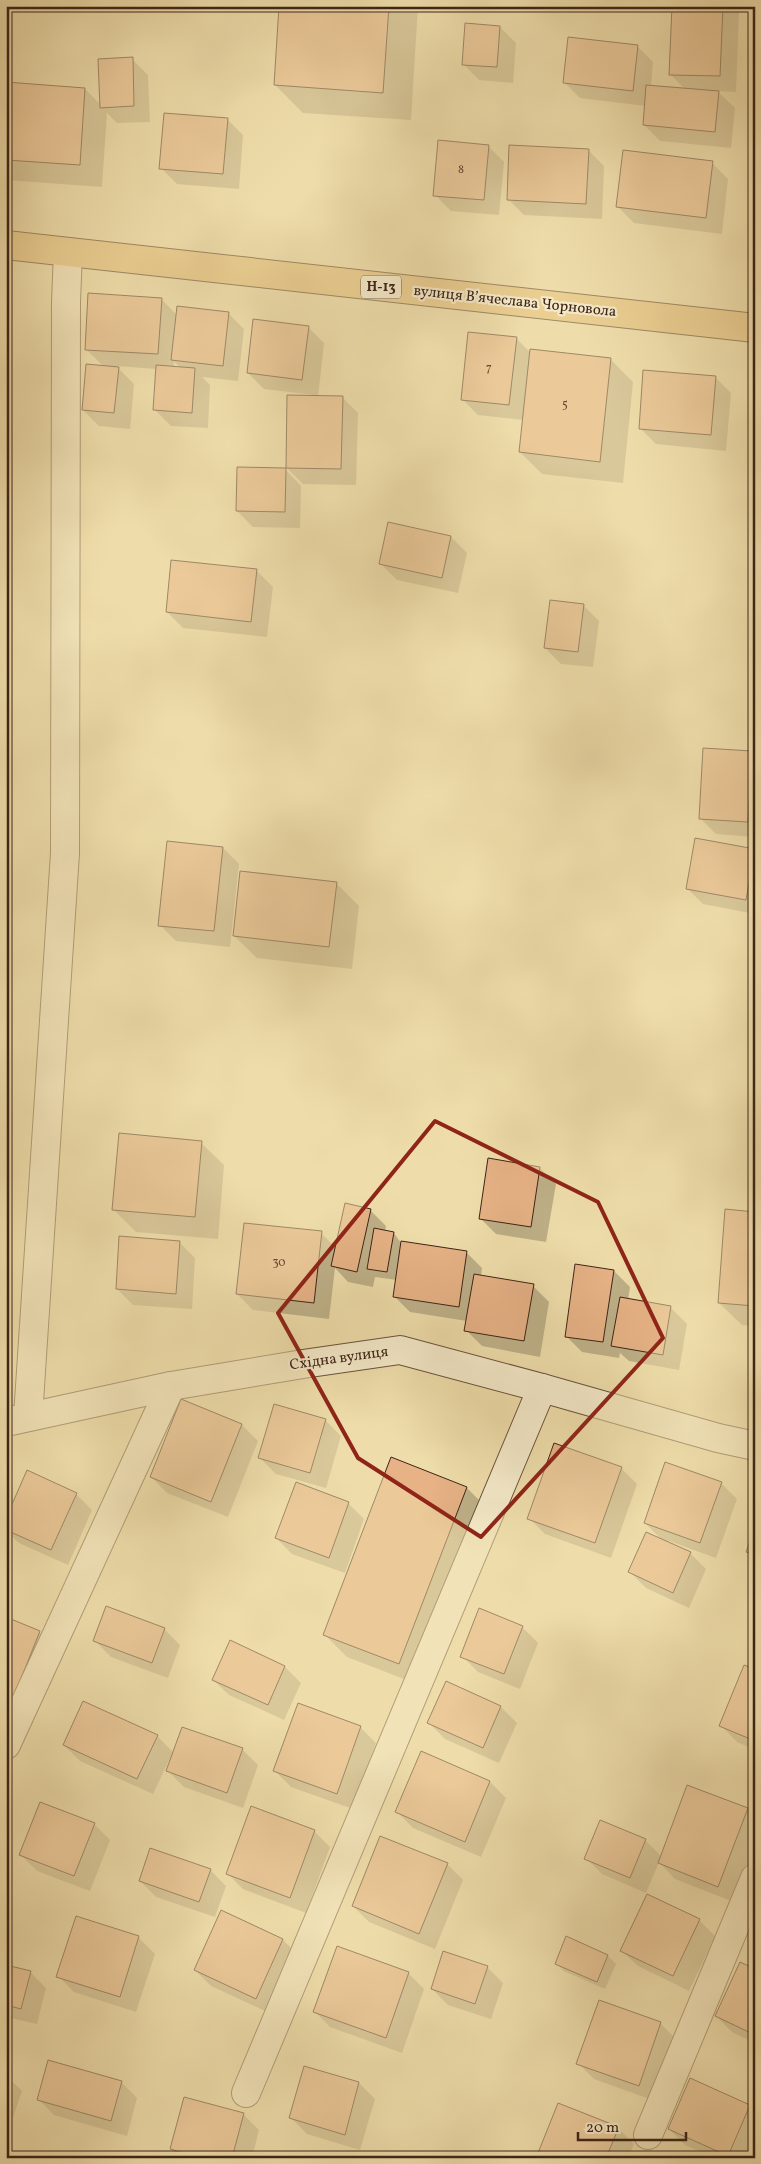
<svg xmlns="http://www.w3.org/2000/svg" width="761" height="2164" font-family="Vollkorn,serif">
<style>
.shadow{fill:#0003;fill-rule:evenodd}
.building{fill:#e6b286;stroke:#3d2418}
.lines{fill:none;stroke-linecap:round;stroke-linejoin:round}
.minor-casing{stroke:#69523c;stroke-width:30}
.major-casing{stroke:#3d2418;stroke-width:30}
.minor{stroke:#f4e9c8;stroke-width:28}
.major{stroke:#e7be75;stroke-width:28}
.marked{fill:none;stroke:#8f2418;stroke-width:4;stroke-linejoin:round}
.labels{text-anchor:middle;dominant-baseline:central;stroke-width:4.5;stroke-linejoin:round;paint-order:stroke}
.number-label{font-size:12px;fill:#674834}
.shield{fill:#f4e9c8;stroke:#745f4d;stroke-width:1}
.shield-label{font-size:14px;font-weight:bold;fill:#3d2418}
.street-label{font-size:15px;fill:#3d2418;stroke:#f4e9c8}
</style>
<rect width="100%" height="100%" fill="#eda"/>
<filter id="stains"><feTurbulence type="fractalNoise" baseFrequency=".004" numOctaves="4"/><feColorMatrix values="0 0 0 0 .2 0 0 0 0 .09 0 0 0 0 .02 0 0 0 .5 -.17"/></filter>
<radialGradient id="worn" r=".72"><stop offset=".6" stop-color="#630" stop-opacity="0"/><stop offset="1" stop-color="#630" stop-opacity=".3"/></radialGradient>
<g class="shadow">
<path d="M280,6H418L411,120L303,113L275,85Z"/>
<path d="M673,6H734L739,11L736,92L717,91L735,108L731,148L660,141L644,125L646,106L580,98L564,82L637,46L653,62L651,86L686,90L670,74Z"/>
<path d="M500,27L516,43L513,83L479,80L463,64Z"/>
<path d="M132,59L148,75L150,122L117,123L107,113L102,187L6,180V84L85,89L101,105Z"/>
<path d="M227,119L243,135L239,189L177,184L161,168Z"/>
<path d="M488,146L504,162L499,215L451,211L435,195Z"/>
<path d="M588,150L604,166L602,219L524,215L508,199Z"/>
<path d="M712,163L728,179L722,234L634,223L618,207Z"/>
<path d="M161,299L177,315L228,313L244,329L238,381L202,377L210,385L208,428L171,426L155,410L157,369L116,366L134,384L130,429L99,426L83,410L104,367L86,349ZM174,362L181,368H174Z"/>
<path d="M308,327L324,343L318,397H342L358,413L356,485L303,484L287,468L314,395L264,389L248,373Z"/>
<path d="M516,338L530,352L611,360L633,382L623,483L542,474L520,452L523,420L478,415L462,399Z"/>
<path d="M715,377L731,393L726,451L656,444L640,428Z"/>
<path d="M285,469L301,486L300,528L253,527L237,511Z"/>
<path d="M451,537L467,553L458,593L397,580L381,564Z"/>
<path d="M257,571L273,587L267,637L183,628L167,612Z"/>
<path d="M583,605L599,621L593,667L561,664L545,648Z"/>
<path d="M751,752L755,755V837L716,834L700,818Z"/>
<path d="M223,848L239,864L230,947L176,941L160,925Z"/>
<path d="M755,850V914L703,904L687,888Z"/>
<path d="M336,883L359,906L352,969L257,958L234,936Z"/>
<path d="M201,1143L224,1165L218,1239L136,1232L113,1209Z"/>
<path d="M540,1168L556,1184L546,1242L496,1234L480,1218Z"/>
<path d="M370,1210L386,1226L385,1231L394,1233L401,1243L466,1252L482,1268L481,1276L533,1286L549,1302L540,1357L482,1346L466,1330L467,1321L410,1312L394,1296L397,1280L375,1277L373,1287L348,1282L335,1268L329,1319L253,1310L237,1294L321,1233L336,1248Z"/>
<path d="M755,1213V1326L742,1325L719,1303Z"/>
<path d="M179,1242L195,1258L192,1309L133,1305L117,1289Z"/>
<path d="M614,1271L630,1287L628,1300L671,1308L687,1324L679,1370L629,1361L620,1353L619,1358L582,1352L566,1336Z"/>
<path d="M182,1401L242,1425L258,1441L228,1517L167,1493L151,1477Z"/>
<path d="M325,1420L341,1436L326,1488L276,1474L260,1458Z"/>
<path d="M621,1468L637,1484L611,1558L545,1534L529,1518Z"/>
<path d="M721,1483L737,1499L716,1558L669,1541L668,1543L690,1553L706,1569L689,1608L646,1588L630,1572L663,1541L645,1523Z"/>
<path d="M467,1488L489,1510L422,1686L347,1657L324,1634Z"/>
<path d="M76,1494L92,1510L68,1565L19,1543L6,1531V1521Z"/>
<path d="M348,1503L364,1519L345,1573L292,1554L276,1538Z"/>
<path d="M755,1532V1559L747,1552Z"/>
<path d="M6,1619L39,1632L55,1648L6,1719Z"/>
<path d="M522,1627L538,1643L520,1689L478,1672L462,1656Z"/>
<path d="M164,1629L180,1645L168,1678L111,1657L95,1641Z"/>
<path d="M285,1667L301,1683L284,1720L229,1695L213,1680Z"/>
<path d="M755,1671V1750L737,1742L721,1726Z"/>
<path d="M501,1707L517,1723L499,1763L445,1739L429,1723Z"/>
<path d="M360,1727L376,1743L353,1809L291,1787L275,1771Z"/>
<path d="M157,1736L174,1753L242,1749L258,1765L243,1808L184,1787L168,1771L174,1755L172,1754L153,1794L80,1761L64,1745Z"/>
<path d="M422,1753L490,1782L506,1798L481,1857L413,1828L397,1812Z"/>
<path d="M747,1809L755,1817V1847L734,1902L675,1879L659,1862L646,1893L602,1874L586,1858L645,1840L661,1856Z"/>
<path d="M94,1824L110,1840L90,1891L37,1871L21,1855Z"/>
<path d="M314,1831L330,1847L306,1913L243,1889L227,1873Z"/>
<path d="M447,1864L463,1880L435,1949L369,1922L353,1906Z"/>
<path d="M210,1870L226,1886L215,1917L156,1897L140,1881Z"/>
<path d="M221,1912L283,1940L299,1956L272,2014L211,1986L195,1970Z"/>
<path d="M77,1917L139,1938L155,1954L136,2012L74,1992L58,1976Z"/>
<path d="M699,1920L715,1936L689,1991L638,1966L622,1951Z"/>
<path d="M608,1956L616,1964L605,1989L564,1971L556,1963Z"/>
<path d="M6,1966L30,1972L46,1988L37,2024L6,2017Z"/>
<path d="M487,1967L503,1983L491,2019L448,2005L432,1989Z"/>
<path d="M755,1970V2043L732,2032L716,2016Z"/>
<path d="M408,1973L424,1989L402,2053L330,2027L314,2011Z"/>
<path d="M660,2023L676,2039L655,2101L594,2079L578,2063Z"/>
<path d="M6,2075L22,2091L6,2138Z"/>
<path d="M121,2082L137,2098L127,2136L54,2115L38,2099Z"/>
<path d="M359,2083L375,2099L360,2150L307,2134L291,2118Z"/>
<path d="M750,2106L755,2111V2146L750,2158H714L685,2145L669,2129Z"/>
<path d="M243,2114L259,2130L252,2158H180L171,2149Z"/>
<path d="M618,2128L634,2144L628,2158H538Z"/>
</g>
<g class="building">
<path d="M279,6H389L383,93L274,85Z"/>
<path d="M672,6H723L720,76L669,75Z"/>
<path d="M465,23L500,26L497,67L462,65Z"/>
<path d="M568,37L638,45L633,91L563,83Z"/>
<path d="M133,57L134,106L100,108L98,59Z"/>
<path d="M6,82L85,88L80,165L6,160Z"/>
<path d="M646,85L719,91L715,132L643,125Z"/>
<path d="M164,113L228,118L223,174L159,169Z"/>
<path d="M438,140L489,145L484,200L433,196Z"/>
<path d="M509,145L589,149L586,204L507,200Z"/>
<path d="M623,150L713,161L706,218L616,207Z"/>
<path d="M88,293L162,298L158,354L85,350Z"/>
<path d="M177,306L229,312L223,366L171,360Z"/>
<path d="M253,319L309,326L302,380L247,373Z"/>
<path d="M468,332L517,337L509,405L461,400Z"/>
<path d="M530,349L611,358L600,462L519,452Z"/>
<path d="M86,364L119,367L114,413L82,410Z"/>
<path d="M156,365L195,368L192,413L153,410Z"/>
<path d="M643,370L716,376L711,435L639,429Z"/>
<path d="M287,395L343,396L341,469L286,468Z"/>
<path d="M237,467L286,468L285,512L236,511Z"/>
<path d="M388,522L451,536L442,578L379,564Z"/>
<path d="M171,560L257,569L251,622L166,612Z"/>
<path d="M550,600L584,604L578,652L544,648Z"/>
<path d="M703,748L752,751L748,822L699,819Z"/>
<path d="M695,838L755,849L746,900L686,889Z"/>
<path d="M167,841L223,847L214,931L158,926Z"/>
<path d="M240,871L337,882L329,947L233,936Z"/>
<path d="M119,1133L202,1141L195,1217L112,1210Z"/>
<path d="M488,1158L540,1167L531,1227L479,1219Z"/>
<path d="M345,1203L371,1209L357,1272L331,1266Z"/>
<path d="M725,1209L755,1212V1306L718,1303Z"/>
<path d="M244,1223L322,1231L314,1303L236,1294Z"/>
<path d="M374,1228L394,1232L387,1272L367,1269Z"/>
<path d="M119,1236L180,1241L176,1294L116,1289Z"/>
<path d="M401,1241L467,1251L459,1307L393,1297Z"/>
<path d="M575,1264L614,1270L603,1342L565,1337Z"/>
<path d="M474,1274L534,1284L524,1341L464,1331Z"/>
<path d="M620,1297L671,1306L663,1355L611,1346Z"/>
<path d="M181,1399L242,1424L211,1502L150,1477Z"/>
<path d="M274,1404L326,1419L310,1473L258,1458Z"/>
<path d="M554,1443L622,1467L595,1543L527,1519Z"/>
<path d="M391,1457L467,1487L399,1664L323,1635Z"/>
<path d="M665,1462L722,1482L700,1543L644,1523Z"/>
<path d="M27,1470L77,1493L51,1550L6,1530V1518Z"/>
<path d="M296,1482L349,1502L329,1558L275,1538Z"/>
<path d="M755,1528V1555L746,1552Z"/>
<path d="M646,1532L691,1552L673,1593L628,1572Z"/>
<path d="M106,1606L165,1628L152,1663L93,1641Z"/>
<path d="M479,1608L523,1626L504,1674L460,1657Z"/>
<path d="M6,1617L40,1631L8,1711L6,1710Z"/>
<path d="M230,1640L285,1666L268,1705L212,1680Z"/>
<path d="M744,1665L755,1669V1741L719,1726Z"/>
<path d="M446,1681L501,1706L483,1748L427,1723Z"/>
<path d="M83,1701L158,1735L137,1779L63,1745Z"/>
<path d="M298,1703L361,1726L337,1794L273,1771Z"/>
<path d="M182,1727L243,1748L227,1793L166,1771Z"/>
<path d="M421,1751L490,1781L465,1842L395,1812Z"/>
<path d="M687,1785L748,1808L718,1887L658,1863Z"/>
<path d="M40,1802L95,1823L74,1876L19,1855Z"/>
<path d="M251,1806L315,1830L290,1898L226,1874Z"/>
<path d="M600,1820L646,1839L630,1878L584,1859Z"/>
<path d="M380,1836L448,1863L419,1934L352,1906Z"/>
<path d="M150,1848L211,1869L199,1902L139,1881Z"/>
<path d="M647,1894L700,1919L673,1976L620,1951Z"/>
<path d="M221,1910L283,1939L256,1999L194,1970Z"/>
<path d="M76,1916L139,1936L120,1997L56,1977Z"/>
<path d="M566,1936L608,1955L597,1982L555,1964Z"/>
<path d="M337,1946L409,1972L386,2038L313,2012Z"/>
<path d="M443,1951L488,1966L475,2004L431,1989Z"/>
<path d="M740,1962L755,1969V2035L715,2016Z"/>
<path d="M6,1965L31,1971L21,2009L6,2005Z"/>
<path d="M599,2000L661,2022L639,2086L576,2064Z"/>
<path d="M48,2060L122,2081L111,2121L37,2100Z"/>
<path d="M304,2066L359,2082L345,2135L289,2118Z"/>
<path d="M690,2078L750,2105L728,2156L668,2129Z"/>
<path d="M184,2097L244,2113L232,2158H201L170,2149Z"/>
<path d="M558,2103L619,2127L606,2158H536Z"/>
<path d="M293,2152L314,2158H292Z"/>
</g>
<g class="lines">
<defs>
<g id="minor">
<path d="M28,1417L65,853L66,302L68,252"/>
<path d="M6,1422L171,1386L303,1364L400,1350L542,1388L718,1438L755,1446"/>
<path d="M6,1745L171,1386"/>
<path d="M246,2093L542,1388"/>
<path d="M648,2135L755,1878"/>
</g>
<path id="major" d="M6,245L755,328"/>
</defs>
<use href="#minor" class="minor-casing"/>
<use href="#major" class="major-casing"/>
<use href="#minor" class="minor"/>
<use href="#major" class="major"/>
</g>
<path d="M0 0H761V2164H0ZM435,1121L598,1202L663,1338L481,1537L358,1458L278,1313Z" fill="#eda" fill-opacity=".55" fill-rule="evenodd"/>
<path class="marked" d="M435,1121L598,1202L663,1338L481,1537L358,1458L278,1313Z"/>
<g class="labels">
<g class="number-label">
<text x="461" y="170">8</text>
<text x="489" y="368">7</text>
<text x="565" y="405">5</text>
<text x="279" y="1263">30</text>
</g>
<rect class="shield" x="361" y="275.5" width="40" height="23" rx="4"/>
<g class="shield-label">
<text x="381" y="287">Н-13</text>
</g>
<g class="street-label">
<text transform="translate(515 302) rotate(6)">вулиця Вʼячеслава Чорновола</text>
<text transform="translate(339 1359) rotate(-8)">Східна вулиця</text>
</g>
</g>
<rect width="761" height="2164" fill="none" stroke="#eda" stroke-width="25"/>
<rect x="8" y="8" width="746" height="2149" fill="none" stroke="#3d2418" stroke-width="2.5"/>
<rect x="12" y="12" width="736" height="2139" fill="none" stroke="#3d2418"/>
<path d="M578 2132v8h108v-8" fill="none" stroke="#3d2418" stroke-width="2.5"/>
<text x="586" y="2132" font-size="15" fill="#3d2418" stroke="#f4e9c8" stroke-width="4" paint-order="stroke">20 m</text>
<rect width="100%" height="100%" filter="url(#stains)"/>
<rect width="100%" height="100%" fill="url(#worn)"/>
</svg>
